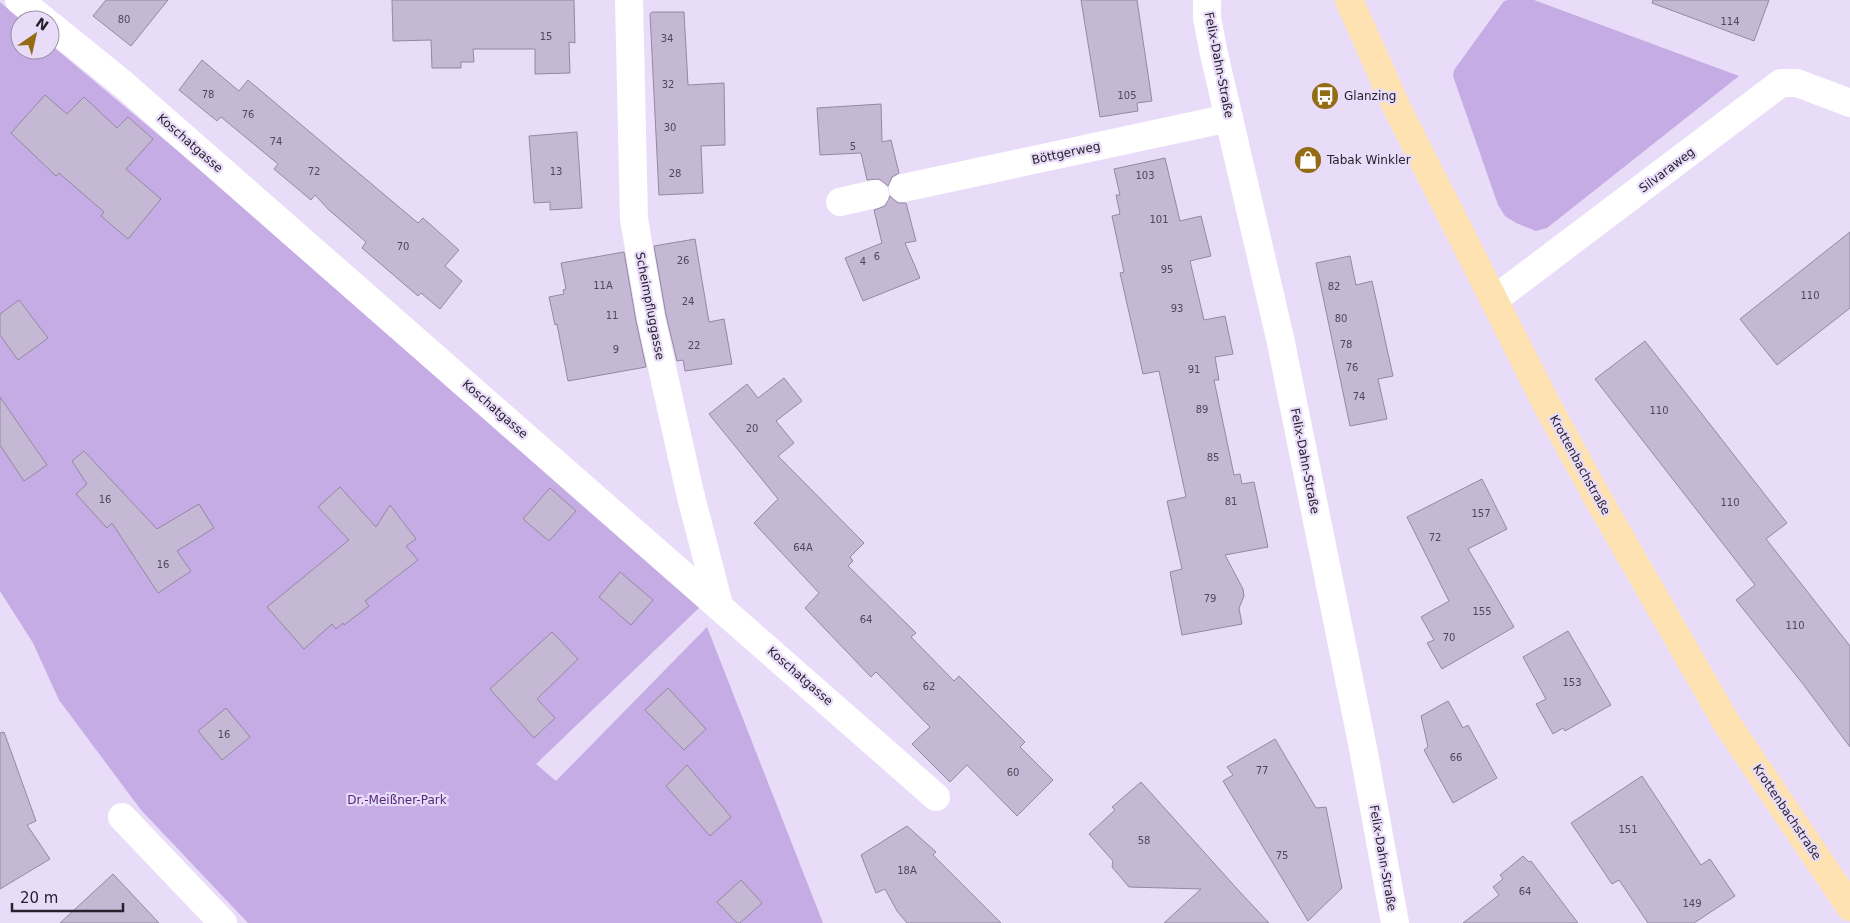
<svg xmlns="http://www.w3.org/2000/svg" width="1850" height="923" font-family="'DejaVu Sans',sans-serif">
<style>
.green{fill:#c6ace4}
.building{fill:#c4b8d4;stroke:#9488a2}
.lines{fill:none;stroke-linecap:round;stroke-linejoin:round}
.minor{stroke:#fff;stroke-width:28}
.major{stroke:#fee2b1;stroke-width:28}
.labels{text-anchor:middle;dominant-baseline:central;stroke-width:4.5;stroke-linejoin:round;paint-order:stroke}
.number-label{font-size:10px;fill:#4e4857}
.street-label{font-size:12px;fill:#27222d;stroke:#e9dcf9}
.poi-label{font-size:12px;fill:#27222d;stroke:#e9dcf9;text-anchor:start}
.park-label{font-size:12px;fill:#532679;stroke:#e9dcf9}
</style>
<rect width="100%" height="100%" fill="#e9dcf9"/>
<g class="green">
<path d="M1508,0H1534L1739,76L1547,228L1536,231L1516,223L1505,216L1498,205L1453,76L1454,70L1504,1Z"/>
<path d="M0,2L21,20L20,50H50V44L253,214L700,607L536,764L556,781L707,627L823,923H248L141,810L59,700L33,643L0,591Z"/>
</g>
<g class="building">
<path d="M106,0H168L131,46L93,16Z"/>
<path d="M392,0H574L575,43L569,42L570,73L535,74V49H473L474,62H461V68H432L431,40L393,41Z"/>
<path d="M1081,0H1137L1152,101L1137,103L1138,111L1100,117Z"/>
<path d="M1653,0H1769L1754,41L1652,3Z"/>
<path d="M652,12H684L688,85L724,83L725,145L701,146L703,193L659,195L650,14Z"/>
<path d="M202,60L239,91L248,80L418,223L423,218L459,250L445,266L462,281L440,309L421,293L418,296L362,248L366,242L329,210L315,195L311,200L274,169L278,164L221,117L217,121L179,90Z"/>
<path d="M45,95L67,114L84,97L117,128L128,117L153,139L126,169L161,199L128,239L101,216L104,212L59,173L56,176L11,133Z"/>
<path d="M881,104L882,142L891,140L899,173L892,177L888,186L879,179L867,180L861,153L820,155L817,108Z"/>
<path d="M577,132L582,208L550,210V202L534,203L529,136Z"/>
<path d="M1165,158L1180,221L1201,216L1211,256L1190,261L1204,320L1225,316L1233,354L1215,357L1219,380H1214L1234,475L1240,474L1242,484L1254,482L1268,547L1225,555L1243,589L1244,596L1239,608L1242,624L1182,635L1170,572L1182,569L1167,501L1186,497L1159,371L1143,374L1120,273L1124,272L1112,216L1120,214L1116,195H1120L1114,169Z"/>
<path d="M890,196L898,203H906L916,241L905,243L920,278L863,301L845,258L882,243L874,210L885,206Z"/>
<path d="M1850,232V308L1777,365L1740,319Z"/>
<path d="M695,239L709,322L724,319L732,364L685,371L683,360L677,361L666,315L654,246Z"/>
<path d="M624,252L636,321L646,367L568,381L557,324L555,325L549,297L564,294L563,290L566,289L561,263Z"/>
<path d="M1350,256L1356,285L1372,281L1393,376L1378,379L1387,419L1350,426L1316,263Z"/>
<path d="M19,300L48,338L18,360L0,335V314Z"/>
<path d="M1645,341L1787,523L1766,539L1850,646V747L1803,684L1736,600L1755,585L1595,379Z"/>
<path d="M784,378L802,401L776,421L794,443L778,456L864,543L850,557L853,561L848,566L916,633L911,637L954,681L959,676L1025,742L1020,747L1053,780L1017,816L967,765L950,782L912,744L930,727L876,672L871,677L805,608L819,593L754,523L778,499L709,414L747,384L758,398Z"/>
<path d="M0,397L47,465L24,481L0,445Z"/>
<path d="M84,451L157,529L199,504L214,528L177,551L191,571L158,593L112,523L107,528L76,494L87,484L72,461Z"/>
<path d="M1482,479L1507,529L1468,549L1514,627L1442,669L1427,643L1434,640L1421,617L1449,601L1407,517Z"/>
<path d="M340,487L376,527L390,505L416,539L406,546L418,560L365,601L369,606L344,625L343,623L336,629L332,624L304,649L267,607L349,540L318,507Z"/>
<path d="M550,488L576,511L549,541L523,519Z"/>
<path d="M620,572L653,600L631,625L599,597Z"/>
<path d="M1568,631L1611,705L1565,731L1563,728L1553,734L1536,704L1546,699L1523,657Z"/>
<path d="M552,632L578,659L537,699L555,718L534,738L490,689Z"/>
<path d="M668,688L706,729L684,750L645,710Z"/>
<path d="M1448,701L1463,728L1468,725L1497,778L1453,803L1424,750L1428,747L1421,716Z"/>
<path d="M226,708L250,737L222,760L198,731Z"/>
<path d="M4,732L36,821L27,825L50,859L0,889V733Z"/>
<path d="M1275,739L1316,808L1326,807L1339,873L1342,888L1308,921L1223,781L1233,775L1227,767Z"/>
<path d="M687,765L731,817L710,836L666,786Z"/>
<path d="M1642,776L1701,865L1710,859L1735,896L1694,923H1648L1619,880L1612,884L1571,823Z"/>
<path d="M1141,782L1239,891L1269,923H1164L1201,889L1129,887L1112,867L1113,861L1089,834L1115,810L1112,807Z"/>
<path d="M907,826L936,852L933,855L1001,923H907L897,911L885,889L876,893L861,855Z"/>
<path d="M1523,856L1529,862L1531,861L1578,923H1463L1499,895L1493,887L1503,879L1500,875Z"/>
<path d="M113,874L159,923H60Z"/>
<path d="M741,880L762,903L740,923H737L717,902Z"/>
</g>
<g class="lines">
<g class="minor">
<path d="M19,0L44,20"/>
<path d="M629,0L634,219L651,318L690,493L719,605"/>
<path d="M1207,0V18L1214,54L1280,338L1363,748L1395,923"/>
<path d="M50,25L123,84L936,797"/>
<path d="M903,188L1229,118"/>
<path d="M840,202L875,194"/>
<path d="M1495,299L1781,83H1797L1850,103"/>
<path d="M122,817L223,923"/>
</g>
<path class="major" d="M1349,0L1397,108L1548,407L1601,504L1726,722L1850,907"/>
</g>
<defs>
<symbol id="bus-disc" viewBox="-11 -11 22 22"><circle r="9.5" fill="#946c16" stroke="#e9dcf9"/><path d="M-5-6H5V4H4V6H2V4H-2V6H-4V4H-5ZM-3.5-4V0h7V-4ZM-3.5 1.2v1.5H-2V1.2ZM2 1.2v1.5H3.5V1.2Z" fill="#fff"/></symbol>
<symbol id="shop-disc" viewBox="-11 -11 22 22"><circle r="9.5" fill="#946c16" stroke="#e9dcf9"/><path d="M-5-2.5h2.3a2.7 3.5 0 0 1 5.4 0H5L5.5 6h-11ZM-1.5-2.5h3a1.5 2.3 0 0 0-3 0Z" fill="#fff"/></symbol>
</defs>
<g fill-rule="evenodd">
<use href="#bus-disc" x="1309" y="80" width="32" height="32"/>
<use href="#shop-disc" x="1292" y="144" width="32" height="32"/>
</g>
<g class="labels">
<g class="number-label">
<text x="124" y="19">80</text>
<text x="1730" y="21">114</text>
<text x="546" y="36">15</text>
<text x="667" y="38">34</text>
<text x="668" y="84">32</text>
<text x="208" y="94">78</text>
<text x="1127" y="95">105</text>
<text x="248" y="114">76</text>
<text x="670" y="127">30</text>
<text x="276" y="141">74</text>
<text x="853" y="146">5</text>
<text x="314" y="171">72</text>
<text x="556" y="171">13</text>
<text x="675" y="173">28</text>
<text x="1145" y="175">103</text>
<text x="1159" y="219">101</text>
<text x="403" y="246">70</text>
<text x="877" y="256">6</text>
<text x="683" y="260">26</text>
<text x="863" y="261">4</text>
<text x="1167" y="269">95</text>
<text x="603" y="285">11A</text>
<text x="1334" y="286">82</text>
<text x="1810" y="295">110</text>
<text x="688" y="301">24</text>
<text x="1177" y="308">93</text>
<text x="612" y="315">11</text>
<text x="1341" y="318">80</text>
<text x="1346" y="344">78</text>
<text x="694" y="345">22</text>
<text x="616" y="349">9</text>
<text x="1352" y="367">76</text>
<text x="1194" y="369">91</text>
<text x="1359" y="396">74</text>
<text x="1202" y="409">89</text>
<text x="1659" y="410">110</text>
<text x="752" y="428">20</text>
<text x="1213" y="457">85</text>
<text x="105" y="499">16</text>
<text x="1231" y="501">81</text>
<text x="1730" y="502">110</text>
<text x="1481" y="513">157</text>
<text x="1435" y="537">72</text>
<text x="803" y="547">64A</text>
<text x="163" y="564">16</text>
<text x="1210" y="598">79</text>
<text x="1482" y="611">155</text>
<text x="866" y="619">64</text>
<text x="1795" y="625">110</text>
<text x="1449" y="637">70</text>
<text x="1572" y="682">153</text>
<text x="929" y="686">62</text>
<text x="224" y="734">16</text>
<text x="1456" y="757">66</text>
<text x="1262" y="770">77</text>
<text x="1013" y="772">60</text>
<text x="1628" y="829">151</text>
<text x="1144" y="840">58</text>
<text x="1282" y="855">75</text>
<text x="907" y="870">18A</text>
<text x="1525" y="891">64</text>
<text x="1692" y="903">149</text>
</g>
<g class="street-label">
<text transform="translate(1219 65) rotate(79)">Felix-Dahn-Straße</text>
<text transform="translate(190 143) rotate(41)">Koschatgasse</text>
<text transform="translate(1066 153) rotate(-12)">Böttgerweg</text>
<text transform="translate(1667 170) rotate(-37)">Silvaraweg</text>
<text transform="translate(650 306) rotate(79)">Scheimpfluggasse</text>
<text transform="translate(495 409) rotate(41)">Koschatgasse</text>
<text transform="translate(1305 461) rotate(79)">Felix-Dahn-Straße</text>
<text transform="translate(1580 465) rotate(61)">Krottenbachstraße</text>
<text transform="translate(800 676) rotate(41)">Koschatgasse</text>
<text transform="translate(1787 812) rotate(56)">Krottenbachstraße</text>
<text transform="translate(1383 858) rotate(80)">Felix-Dahn-Straße</text>
</g>
<g class="poi-label">
<text x="1344" y="96">Glanzing</text>
<text x="1327" y="160">Tabak Winkler</text>
</g>
<g class="park-label">
<text x="397" y="800">Dr.-Meißner-Park</text>
</g>
</g>
<g transform="translate(35 35) rotate(34)"><circle r="24" fill="#e9dcf9" stroke="#9b92a7"/>
<path d="M0-4L9 19L0 12L-9 19Z" fill="#946c16"/>
<text y="-8" font-size="14" font-weight="bold" text-anchor="middle" fill="#27222d">N</text>
</g>
<path d="M12 903v8h111v-8" fill="none" stroke="#27222d" stroke-width="2.5"/>
<text x="20" y="903" font-size="15" fill="#27222d" stroke="#e9dcf9" stroke-width="4" paint-order="stroke">20 m</text>
</svg>
